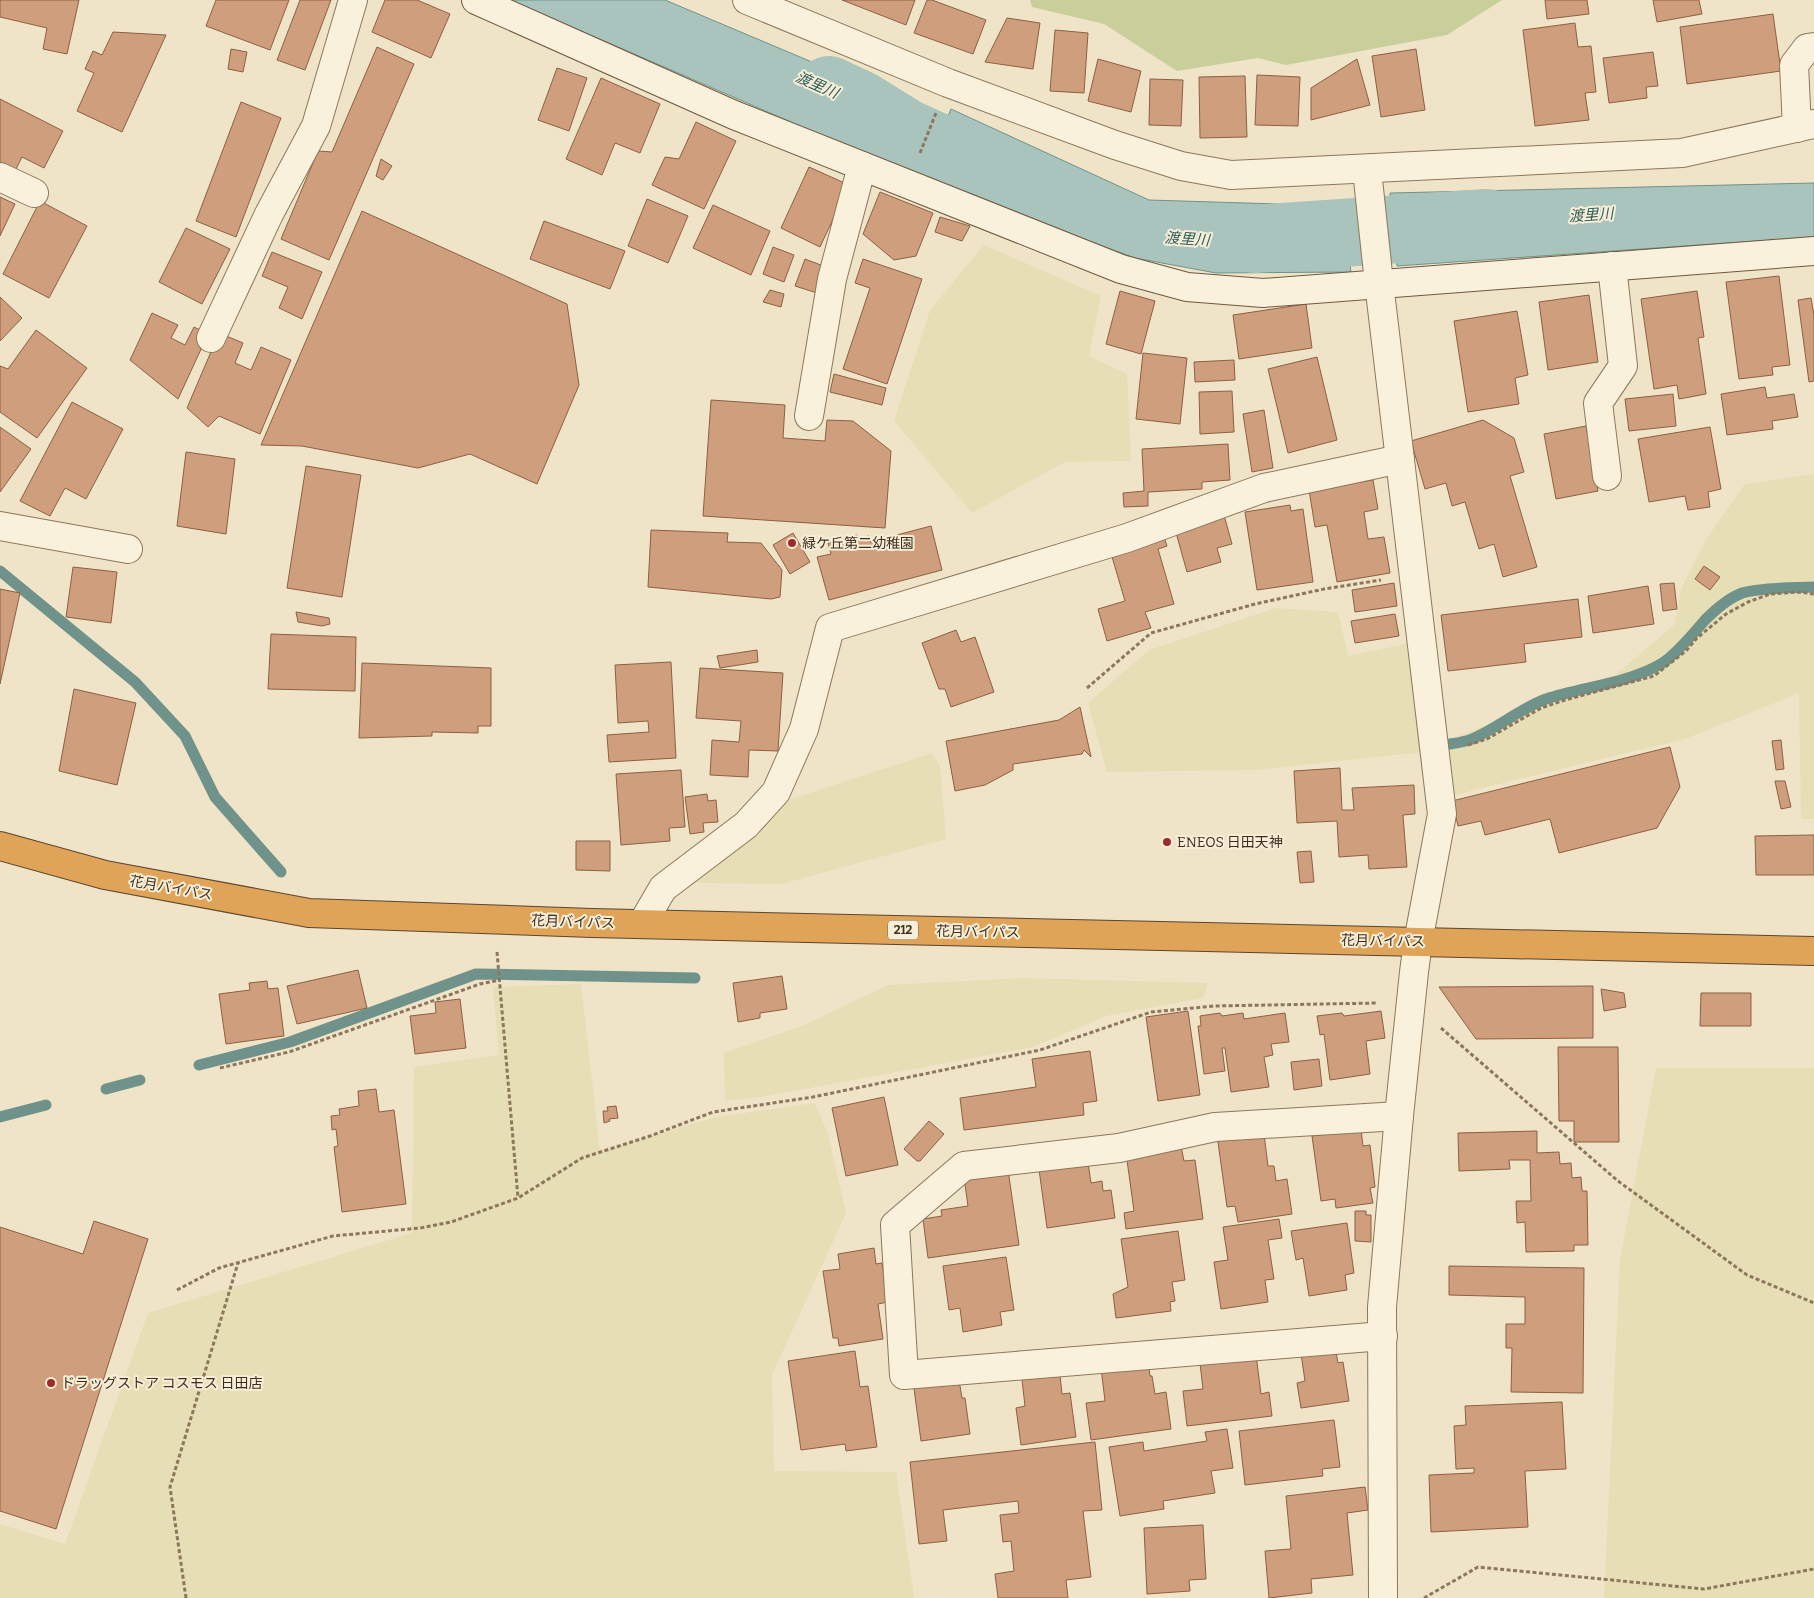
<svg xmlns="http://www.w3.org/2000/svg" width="1814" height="1598" font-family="Bitter,'Noto Sans JP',serif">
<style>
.farmland{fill:#e6deb5}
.green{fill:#c9cf9b}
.water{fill:#a9c4bc;stroke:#6f938a}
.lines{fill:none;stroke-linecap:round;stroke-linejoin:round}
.stream{stroke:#6f938a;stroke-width:11}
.river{stroke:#a9c4bc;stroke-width:68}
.building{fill:#cf9f7d;stroke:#8d5f41}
.street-casing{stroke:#8d765c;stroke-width:30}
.secondary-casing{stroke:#6f573f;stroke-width:30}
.highway-casing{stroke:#5b4430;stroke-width:30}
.path{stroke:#8d765c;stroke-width:3;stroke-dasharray:4 2.5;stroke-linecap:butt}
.street{stroke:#faf1dc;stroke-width:28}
.secondary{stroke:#faf1dc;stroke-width:28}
.highway{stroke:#e0a458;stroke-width:28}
.poi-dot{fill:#9e2a2b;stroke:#f7eed8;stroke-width:2}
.labels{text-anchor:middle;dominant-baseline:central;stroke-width:4;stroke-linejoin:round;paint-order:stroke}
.shield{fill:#f7eed8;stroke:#756857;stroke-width:1}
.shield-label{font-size:12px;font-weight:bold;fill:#3d2e20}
.poi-label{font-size:14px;fill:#3d2e20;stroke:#f7eed8;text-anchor:start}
.street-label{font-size:14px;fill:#3d2e20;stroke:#f7eed8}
.water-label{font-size:15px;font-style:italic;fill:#2f5d5a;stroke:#f7eed8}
</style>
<rect width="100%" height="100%" fill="#f0e4c8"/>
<g class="farmland">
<path d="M984,245L1101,296L1089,356L1127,374L1131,461L1065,462L972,513L894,421L930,310Z"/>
<path d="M1814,474V819H1801L1799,693L1685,739L1450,796L1447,741L1497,721L1537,699L1615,675L1674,625L1682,587L1707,538L1745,484Z"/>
<path d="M1276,608L1338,612L1348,656L1406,644L1423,752L1256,770L1107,772L1088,703L1149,650Z"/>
<path d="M932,753L940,766L946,839L781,884L696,883L786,801Z"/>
<path d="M1022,978L1208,983L1203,998L1106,1016L1033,1047L761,1097L725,1101L724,1053L804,1025L888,985Z"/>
<path d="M581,984L600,1151L715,1117L815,1103L828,1134L846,1213L772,1375L774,1471L896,1472L914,1598H0V1524L65,1544L148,1313L412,1233L414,1067L499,1055L493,987Z"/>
<path d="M1656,1068H1814V1598H1604L1620,1260Z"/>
</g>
<path class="green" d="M1030,0H1502L1447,35L1286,65L1258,58L1177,71L1104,24L1032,7Z"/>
<g class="water">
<path d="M510,0H665L921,108L899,169Z"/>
<path d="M951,109L1149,200L1342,206L1351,272L1216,273L1135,258L921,179Z"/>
<path d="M1814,183V237L1397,266L1390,193Z"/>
</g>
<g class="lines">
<g class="stream">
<path d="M0,571L135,682L185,736L215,797L281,872"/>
<path d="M1450,744C1457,743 1465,742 1472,739C1498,728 1519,709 1546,699C1582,687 1625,684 1659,665C1673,658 1694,633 1705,620C1715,610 1729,598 1742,593C1762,587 1793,588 1814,587"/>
<path d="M199,1065L290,1042L476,974L695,978"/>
<path d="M106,1089L140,1080"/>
<path d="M0,1117L46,1105"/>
</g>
<g class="river">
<path d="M829,90L859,104L906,133L1021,185"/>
<path d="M1254,239L1487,223"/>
</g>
</g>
<g class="building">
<path d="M0,0H79L67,54L43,49L47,28L0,17Z"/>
<path d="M216,0H289L270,50L206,26Z"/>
<path d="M300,0H331L305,70L277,60Z"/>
<path d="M385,0H417L450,14L431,58L372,32Z"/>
<path d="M842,0H915L906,25Z"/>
<path d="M927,0H932L986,20L973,54L914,33Z"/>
<path d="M1545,0H1587L1589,14L1547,19Z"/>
<path d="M1653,0H1699L1702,14L1657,22Z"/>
<path d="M1773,14L1781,71L1687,84L1680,27Z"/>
<path d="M1007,18L1040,23L1033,69L985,62Z"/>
<path d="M1575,23L1578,47L1591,46L1596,92L1585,93L1589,120L1535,126L1523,30Z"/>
<path d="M1055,30L1088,33L1084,93L1050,91Z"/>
<path d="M113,32L166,35L122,132L77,111L94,73L85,69L93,51L102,55Z"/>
<path d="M377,47L414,64L329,260L281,239L318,151L332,152Z"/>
<path d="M231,49L247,52L243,72L228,69Z"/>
<path d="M1416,49L1425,110L1381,117L1372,56Z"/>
<path d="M1653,52L1658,86L1646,87L1647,98L1609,103L1603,58Z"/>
<path d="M1098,59L1141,71L1131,112L1088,101Z"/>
<path d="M1357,59L1370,105L1311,120V88Z"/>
<path d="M557,68L587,78L569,131L538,120Z"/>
<path d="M1257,75L1300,77L1298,126L1255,125Z"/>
<path d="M1245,76L1247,137L1200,138L1199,77Z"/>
<path d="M601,78L660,104L640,153L615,143L602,175L566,159Z"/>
<path d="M1150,79L1183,80L1181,126L1149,125Z"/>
<path d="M0,99L63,131L44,168L22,157L15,171L0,164Z"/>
<path d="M241,102L281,118L236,237L196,221Z"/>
<path d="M696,122L736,141L704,209L652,185L665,157L679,159Z"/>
<path d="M381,159L392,166L383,180L376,176Z"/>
<path d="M809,167L849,185L820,247L781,228Z"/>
<path d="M880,192L933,213L916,256L894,260L863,234Z"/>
<path d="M0,197L15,204L0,236Z"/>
<path d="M647,199L688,216L668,263L628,246Z"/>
<path d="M40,201L87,226L49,298L3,274Z"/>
<path d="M713,205L770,231L751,275L693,248Z"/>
<path d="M362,211L567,304L579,385L537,484L470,454L418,468L302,446L261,445Z"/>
<path d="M940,217L970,226L962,241L935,232Z"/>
<path d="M544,221L625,251L610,289L530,259Z"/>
<path d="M186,228L230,249L202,304L159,282Z"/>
<path d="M773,247L794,255L784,282L763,274Z"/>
<path d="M272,252L322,272L302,319L279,308L288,287L262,276Z"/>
<path d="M805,259L826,267L817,293L795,286Z"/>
<path d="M863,259L922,279L887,384L843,369L870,288L855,283Z"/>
<path d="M1779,276L1790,365L1772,367L1773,375L1739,379L1726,282Z"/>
<path d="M770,290L784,294L781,307L763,302Z"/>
<path d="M1120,291L1155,301L1141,354L1106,344Z"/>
<path d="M1697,291L1704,337L1698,338L1706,394L1679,399L1677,385L1654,389L1641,299Z"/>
<path d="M1589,295L1598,362L1548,370L1539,302Z"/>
<path d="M0,297L22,318L0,341Z"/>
<path d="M1811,298L1814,315V381L1809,382L1798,300Z"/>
<path d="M1306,304L1312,348L1239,359L1233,315Z"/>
<path d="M1517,311L1528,375L1515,378L1519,404L1468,412L1454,321Z"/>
<path d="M152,313L178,325L171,338L185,345L194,327L208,334L178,399L130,360Z"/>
<path d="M36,330L87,368L37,438L0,412V366L8,369Z"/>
<path d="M219,333L243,343L235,363L251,370L261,347L291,360L260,434L219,416L208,427L187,408Z"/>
<path d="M1143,353L1187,358L1180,424L1136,419Z"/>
<path d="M1317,357L1337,440L1288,453L1268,369Z"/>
<path d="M1234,360L1235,380L1195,382L1194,362Z"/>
<path d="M834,374L886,388L882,405L830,392Z"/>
<path d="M1765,387L1767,398L1794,394L1798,417L1772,421L1773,429L1727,435L1721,394Z"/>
<path d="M1232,391L1234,432L1200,434L1199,392Z"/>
<path d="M1673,394L1676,426L1629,431L1625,399Z"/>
<path d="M711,400L785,405L783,438L825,441L827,420L853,421L891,451L885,528L703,516Z"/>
<path d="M72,402L123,429L86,499L65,488L50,516L20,501Z"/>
<path d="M1264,410L1273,468L1252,472L1243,414Z"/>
<path d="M1483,420L1514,438L1524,472L1510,476L1537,567L1503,577L1494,544L1479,549L1465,502L1452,506L1446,483L1425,489L1411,441Z"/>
<path d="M1586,426L1598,491L1556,499L1544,434Z"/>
<path d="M0,427L31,449L0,492Z"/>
<path d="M1710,427L1721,489L1708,492L1710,507L1688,510L1685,496L1649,502L1638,439Z"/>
<path d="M1228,444L1230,480L1202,482V489L1148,492V506L1124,507L1123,493L1144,491L1142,449Z"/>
<path d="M186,452L235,459L226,534L177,526Z"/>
<path d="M306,466L361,475L342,597L287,588Z"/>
<path d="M1373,480L1378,509L1364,512L1368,539L1384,537L1390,573L1337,582L1327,525L1315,527L1309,490Z"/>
<path d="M1290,505L1291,511L1303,509L1313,582L1257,590L1245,512Z"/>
<path d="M1224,515L1232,544L1217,548L1221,562L1187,572L1175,529Z"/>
<path d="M931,526L942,570L829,600L817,557L831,554L828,543L857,535L858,539L869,536L870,542Z"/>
<path d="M651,530L728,533L727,542L761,543L782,570L780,597L771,599L648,587Z"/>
<path d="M793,533L810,562L790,574L773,545Z"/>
<path d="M1163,534L1167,546L1158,549L1174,604L1145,612L1151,628L1107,641L1098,609L1125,601L1110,550Z"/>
<path d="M1704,566L1720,577L1710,590L1695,579Z"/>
<path d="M73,567L117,572L111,623L66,617Z"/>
<path d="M1394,583L1397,606L1355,612L1352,590Z"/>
<path d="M1674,583L1677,609L1663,611L1660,584Z"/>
<path d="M1648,586L1654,624L1593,633L1588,596Z"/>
<path d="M0,589L20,593L0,684Z"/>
<path d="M1578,599L1582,637L1524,644L1526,662L1448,671L1441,615Z"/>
<path d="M296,612L329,618L330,624L322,626L298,622Z"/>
<path d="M1395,614L1399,636L1355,643L1351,621Z"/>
<path d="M956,630L961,642L975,637L994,692L951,707L945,689H939L922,643Z"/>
<path d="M271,634L356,637L355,691L268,689Z"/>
<path d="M757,650L758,662L720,668L717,656Z"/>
<path d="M671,662L676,758L609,762L607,735L649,732L648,721L618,723L615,665Z"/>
<path d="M362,663L491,668V726H478V733L432,732V736L359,738Z"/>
<path d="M700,668L783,673L778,751L749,750L748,777L710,775L712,740L739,742L741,721L696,718Z"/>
<path d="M74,689L136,703L117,785L59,771Z"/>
<path d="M1080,707L1091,757L1084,750L1082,754L1013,764V770L985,785L955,791L946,741L1059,720Z"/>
<path d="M1781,740L1784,769L1776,770L1772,741Z"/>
<path d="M1670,747L1680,787L1657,828L1559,853L1550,819L1485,835L1481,821L1458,826L1452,801Z"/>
<path d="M1340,768L1342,810H1354L1352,788L1414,785L1415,814L1403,815L1407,867L1369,869L1368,855L1339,857L1337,821L1297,823L1294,771Z"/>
<path d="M681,770L685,827L669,828L670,841L621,845L616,774Z"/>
<path d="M1775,781H1785L1791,807L1781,809Z"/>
<path d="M707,794L708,801L716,800L718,822L703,823L704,832L690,834L685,797Z"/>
<path d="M1814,835V875H1756L1755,836Z"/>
<path d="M576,841H610V871L576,870Z"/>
<path d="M1311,851L1314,882L1300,883L1297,852Z"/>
<path d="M358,970L367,1008L297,1024L287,986Z"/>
<path d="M782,976L787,1009L760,1013V1018L738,1022L733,983Z"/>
<path d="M267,981L268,989L278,988L284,1036L226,1044L219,994L250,990L249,983Z"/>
<path d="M1593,986V1038L1476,1039L1439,987Z"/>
<path d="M1601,989L1624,993L1626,1007L1604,1011Z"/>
<path d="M1701,993H1751V1026H1700Z"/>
<path d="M460,999L466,1048L415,1054L410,1016L436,1013L435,1002Z"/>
<path d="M1188,1011L1200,1095L1158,1101L1146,1017Z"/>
<path d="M1381,1011L1385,1038L1366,1041L1370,1074L1330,1080L1324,1034L1320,1035L1317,1016L1342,1013L1344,1016Z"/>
<path d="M1220,1013L1222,1016L1243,1013L1244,1019L1285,1013L1289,1042L1271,1044L1273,1055L1264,1057L1269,1087L1231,1092L1225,1048H1222L1225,1071L1204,1074L1198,1026H1201L1200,1016Z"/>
<path d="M1558,1047H1618L1619,1142H1574V1121H1559Z"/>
<path d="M1090,1051L1097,1101L1083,1103L1084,1115L964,1130L960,1098L1036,1087L1032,1059Z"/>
<path d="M1319,1059L1322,1086L1294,1090L1291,1062Z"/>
<path d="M376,1089L379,1112L394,1110L406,1204L342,1212L334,1147L338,1146L336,1129L332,1130L331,1116L340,1115L339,1109L359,1106L358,1091Z"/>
<path d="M884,1097L898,1165L846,1176L832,1108Z"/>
<path d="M616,1106L618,1118L609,1119L610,1121L604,1123L603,1111H608L607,1107Z"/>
<path d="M929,1121L944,1134L920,1161H917L904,1149Z"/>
<path d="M1361,1129L1363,1146L1370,1145L1375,1187L1370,1188L1373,1203L1336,1208L1335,1199L1321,1201L1312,1136Z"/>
<path d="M1537,1131V1153L1559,1152L1560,1164L1571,1163L1572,1178L1581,1177L1582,1191H1587L1588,1245H1574V1251L1526,1252L1525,1222L1517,1223L1516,1201H1531L1530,1160H1509L1510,1169L1459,1171L1458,1133Z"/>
<path d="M1264,1134L1268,1166H1274L1276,1181L1287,1179L1292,1214L1238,1222L1235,1206L1227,1207L1217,1135Z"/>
<path d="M1181,1146L1184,1161L1195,1160L1203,1219L1126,1229L1124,1213L1134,1211L1126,1153Z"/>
<path d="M1087,1156L1091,1183L1102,1181L1103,1191L1111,1190L1115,1218L1047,1228L1038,1162Z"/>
<path d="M963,1170H1008L1019,1245L928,1258L923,1219L942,1216L941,1210L968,1206Z"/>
<path d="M1355,1211H1366V1215H1371V1242L1355,1241Z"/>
<path d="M1279,1219L1282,1238L1268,1240L1274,1279L1265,1280L1268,1302L1221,1309L1214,1262L1228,1260L1223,1227Z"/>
<path d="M94,1221L148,1239L56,1529L0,1511V1227L83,1254Z"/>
<path d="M1347,1223L1354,1273L1345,1275L1347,1290L1309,1296L1303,1258L1296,1260L1291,1231Z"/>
<path d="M1178,1231L1185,1280L1172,1282L1175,1301L1170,1302L1171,1311L1116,1318L1113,1294L1128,1287L1121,1239Z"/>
<path d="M874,1248L876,1264L882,1263L888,1302L878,1304L883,1339L839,1346L838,1338H833L823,1271L840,1269L838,1254Z"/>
<path d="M1006,1257L1014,1310L1000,1312L1002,1325L963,1332L960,1308L949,1310L943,1266Z"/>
<path d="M1449,1266L1584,1268L1583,1393L1511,1392L1512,1348H1506V1324H1525V1297L1449,1295Z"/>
<path d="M1334,1341L1338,1363L1343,1362L1349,1401L1301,1408L1297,1383L1305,1381L1300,1347Z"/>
<path d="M1255,1347L1261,1394L1269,1392L1272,1416L1187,1426L1183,1391L1203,1389L1199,1355Z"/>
<path d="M855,1351L860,1387L868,1386L877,1447L846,1451L845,1444L801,1450L788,1361Z"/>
<path d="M1148,1361L1150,1376H1152L1155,1394L1166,1392L1171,1429L1091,1440L1086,1403L1105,1401L1101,1368Z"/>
<path d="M1059,1366L1062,1394L1070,1393L1076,1437L1021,1445L1016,1408L1025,1406L1021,1371Z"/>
<path d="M958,1374L962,1398H965L970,1434L921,1441L913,1381Z"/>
<path d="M1562,1402L1566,1469L1525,1471L1528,1527L1431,1532L1429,1475L1474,1473V1468L1456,1469L1454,1426L1466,1425L1465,1406Z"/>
<path d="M1334,1420L1340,1467L1322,1469L1323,1476L1245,1485L1239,1431Z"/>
<path d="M1227,1429L1233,1468L1211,1471L1215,1493L1163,1501L1164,1509L1120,1516L1109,1447L1143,1442L1144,1451L1207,1441L1205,1432Z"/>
<path d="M1095,1442L1102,1510L1083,1511L1091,1577L1066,1580L1068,1598H998L995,1574L1014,1571L1011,1541L1003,1542L1000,1515L1019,1513L1018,1501L943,1510L947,1541L919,1544L910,1462Z"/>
<path d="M1365,1487L1368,1510L1347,1513L1353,1575L1311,1579L1312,1593L1269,1598L1265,1551L1291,1549L1286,1496Z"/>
<path d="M1203,1525L1206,1579L1189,1580L1190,1591L1147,1594L1144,1528Z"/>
</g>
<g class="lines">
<defs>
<g id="street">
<path d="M747,0L948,83L1115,145L1181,166L1231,175L1682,153L1814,124"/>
<path d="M1797,128L1794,65L1807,48L1814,47"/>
<path d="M1367,170L1379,283L1442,814L1418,942L1414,972L1399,1116L1382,1307L1383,1598"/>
<path d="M0,177L34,193"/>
<path d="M211,338L269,214L316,126L353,0"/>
<path d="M809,416L832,279L862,166"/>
<path d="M1607,476L1598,403L1623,366L1612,266"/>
<path d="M0,526L128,549"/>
<path d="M642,924L663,888L746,825L776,792L804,729L830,628L1127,538L1264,488L1400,459"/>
<path d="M1383,1336L904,1375L895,1225L964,1166L1119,1148L1215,1127L1399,1116"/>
</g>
<path id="secondary" d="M476,0L734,115L1121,269L1187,287L1263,293L1814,251"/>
<path id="highway" d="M0,846L105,875L309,913L592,923L1814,951"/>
</defs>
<use href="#street" class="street-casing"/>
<use href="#secondary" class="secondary-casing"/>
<use href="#highway" class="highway-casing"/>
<g class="path">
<path d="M920,153L936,113"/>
<path d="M1087,688L1151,633L1255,604L1324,589L1381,580"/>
<path d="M1468,745L1487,739L1541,708L1565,700L1654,676L1686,651L1697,638L1726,614L1748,602L1770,594L1799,592L1814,594"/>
<path d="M497,952L518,1198"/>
<path d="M1441,1028L1618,1181L1747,1275L1814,1303"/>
<path d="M220,1068L289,1052L480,984L500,980"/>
<path d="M177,1290L219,1268L333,1236L420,1228L451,1222L518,1198L582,1158L650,1136L713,1112L813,1097L1040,1050L1151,1012L1214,1006L1377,1003"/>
<path d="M186,1598L170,1487L238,1263"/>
<path d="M1424,1598L1478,1567L1704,1589L1814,1569"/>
</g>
<use href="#street" class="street"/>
<use href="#secondary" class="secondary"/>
<use href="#highway" class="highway"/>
</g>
<g class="poi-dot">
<circle cx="792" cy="543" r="5"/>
<circle cx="1167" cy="842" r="5"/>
<circle cx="51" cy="1383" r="5"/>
</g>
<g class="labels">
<rect class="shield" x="888" y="920.5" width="30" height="19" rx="4"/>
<g class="shield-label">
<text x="903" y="930">212</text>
</g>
<g class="poi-label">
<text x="802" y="543">緑ケ丘第二幼稚園</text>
<text x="1177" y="842">ENEOS 日田天神</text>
<text x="61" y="1383">ドラッグストア コスモス 日田店</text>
</g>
<g class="street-label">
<text transform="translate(171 888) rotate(10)">花月バイパス</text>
<text transform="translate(573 922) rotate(2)">花月バイパス</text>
<text transform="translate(978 932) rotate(1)">花月バイパス</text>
<text transform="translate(1383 941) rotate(1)">花月バイパス</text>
</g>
<g class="water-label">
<text transform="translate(817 85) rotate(24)">渡里川</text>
<text transform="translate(1591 215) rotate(-4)">渡里川</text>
<text transform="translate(1187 239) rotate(4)">渡里川</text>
</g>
</g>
</svg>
